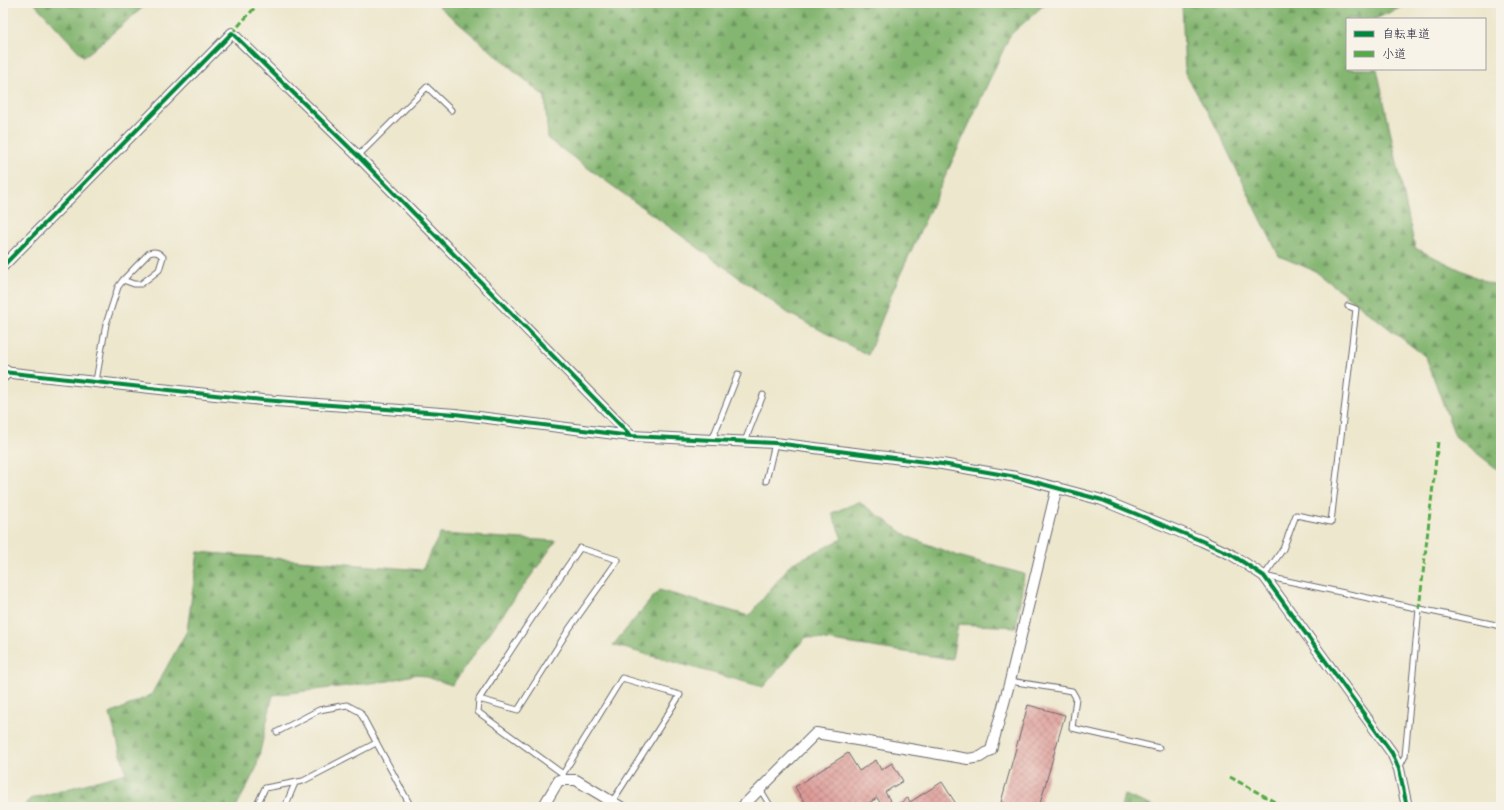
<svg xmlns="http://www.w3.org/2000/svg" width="1504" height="810" font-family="'Shantell Sans','Klee One',sans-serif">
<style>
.forest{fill:url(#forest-firs);stroke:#536c56}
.building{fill:url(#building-cross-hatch)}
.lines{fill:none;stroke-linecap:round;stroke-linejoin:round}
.service-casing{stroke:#69676e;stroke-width:7}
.minor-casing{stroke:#69676e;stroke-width:12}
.tertiary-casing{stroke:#69676e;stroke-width:15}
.service{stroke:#fff;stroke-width:5}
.minor{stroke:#fff;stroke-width:10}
.tertiary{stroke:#fff;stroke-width:13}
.quiet{stroke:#53aa46;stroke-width:3;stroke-dasharray:6 3;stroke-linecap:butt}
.cycleway-casing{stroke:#f7f3e8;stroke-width:6}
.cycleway{stroke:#00873e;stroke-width:4}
</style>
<defs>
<pattern id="forest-firs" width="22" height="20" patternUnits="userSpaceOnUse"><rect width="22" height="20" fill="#84b671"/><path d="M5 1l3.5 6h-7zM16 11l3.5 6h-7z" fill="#6c945e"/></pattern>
<pattern id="building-cross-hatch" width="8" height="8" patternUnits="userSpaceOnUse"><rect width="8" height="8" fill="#de9b97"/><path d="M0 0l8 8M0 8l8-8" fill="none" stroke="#b47e7c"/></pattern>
</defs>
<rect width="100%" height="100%" fill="#f7f3e8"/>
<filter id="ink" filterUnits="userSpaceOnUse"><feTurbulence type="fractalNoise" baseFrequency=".025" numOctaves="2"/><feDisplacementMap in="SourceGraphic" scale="8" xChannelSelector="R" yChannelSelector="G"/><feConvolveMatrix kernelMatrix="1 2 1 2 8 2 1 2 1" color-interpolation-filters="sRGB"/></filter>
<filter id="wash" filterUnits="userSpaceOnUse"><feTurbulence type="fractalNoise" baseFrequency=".012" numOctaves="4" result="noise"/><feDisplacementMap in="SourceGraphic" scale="16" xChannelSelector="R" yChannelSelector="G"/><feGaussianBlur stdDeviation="0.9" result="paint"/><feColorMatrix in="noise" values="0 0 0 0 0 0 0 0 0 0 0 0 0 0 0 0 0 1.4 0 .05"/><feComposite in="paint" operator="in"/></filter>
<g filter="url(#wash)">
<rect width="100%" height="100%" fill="#ede7cd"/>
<g class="forest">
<path d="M34,3H148L84,57Z"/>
<path d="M435,3H1046L1010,35L894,288L868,355L788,313L548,139L545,97Z"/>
<path d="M1182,3H1411L1375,19H1347V69H1377L1415,248L1488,283L1501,286V472L1455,436L1426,357L1315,271L1279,256L1212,119L1185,73Z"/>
<path d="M859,502L909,537L958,556L1024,574L1016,627L958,624L952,659L806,637L763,687L613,645L659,590L749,616L791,564L842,539L832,513Z"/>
<path d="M440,534L556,541L452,685L417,674L388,681L273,695L256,769L236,807H24L30,799L126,773L110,714L151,695L187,631L198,552L422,570Z"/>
<path d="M1124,795L1155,807H1121Z"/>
</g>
<g id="blocks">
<g class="building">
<path d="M1028,705L1065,715L1039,807H1020L1001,802Z"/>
<path d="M848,753L859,771L876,760L881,770L892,763L903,781L885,792L894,807L908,798L910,802L942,782L958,807H883L877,798L862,807H807L795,787Z"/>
</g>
</g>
</g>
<g filter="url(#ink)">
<use href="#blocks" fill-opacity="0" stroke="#69676e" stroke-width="1"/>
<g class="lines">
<defs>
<g id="service">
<path d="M358,156L427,87L451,110"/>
<path d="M1348,306L1356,309L1331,522L1296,515L1283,549L1264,576L1501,626"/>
<path d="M96,381L106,324L118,287L123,280L149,253C156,251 158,252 163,257L159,270L141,284H134L123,280"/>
<path d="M712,440L738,374"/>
<path d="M745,441L763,395"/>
<path d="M766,481L775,443"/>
<path d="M1010,681L1072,691L1076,698L1072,728L1159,748"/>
<path d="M479,699L518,710L569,629L618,560L580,548L534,615L479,699L478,712L563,774"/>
<path d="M277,732L319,710L347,705L360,712L411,807"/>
<path d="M1399,768L1405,756L1419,609"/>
<path d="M561,777L622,678L680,695L612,802"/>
<path d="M760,789L771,807"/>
<path d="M256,807L265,788L303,781L376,743"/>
<path d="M285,807L295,783"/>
</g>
<g id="minor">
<path d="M3,266L232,33L358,156L631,436"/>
<path d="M3,372L262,400L455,414L631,436L775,443L942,464L1016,477L1102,500L1202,541L1230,554L1243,562L1264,576L1392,753L1399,769L1407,807"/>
<path d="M543,807L559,780H576L621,807"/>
<path d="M742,807L816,733L968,759L980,757L991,750L1010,681L1057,487"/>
</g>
<path id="tertiary" d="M3,375L5,372"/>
</defs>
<use href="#service" class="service-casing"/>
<use href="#minor" class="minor-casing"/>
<use href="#tertiary" class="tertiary-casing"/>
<use href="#service" class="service"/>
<use href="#minor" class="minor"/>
<use href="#tertiary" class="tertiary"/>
<g class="quiet">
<path d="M232,33L259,3"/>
<path d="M1419,609L1438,441"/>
<path d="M1230,777L1284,807"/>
</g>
<defs>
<g id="cycleway">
<path d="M3,266L232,33L358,156L631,436"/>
<path d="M3,372L262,400L455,414L631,436L775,443L942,464L1016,477L1102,500L1202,541L1230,554L1243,562L1264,576L1392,753L1399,769L1407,807"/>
</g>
</defs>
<use href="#cycleway" class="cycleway-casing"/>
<use href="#cycleway" class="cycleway"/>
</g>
</g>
<rect width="1504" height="810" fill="none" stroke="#f7f3e8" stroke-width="16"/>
<rect x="1346" y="18" width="140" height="52" fill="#f7f3e8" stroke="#a29fa3"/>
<rect x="1354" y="31" width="20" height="6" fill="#00873e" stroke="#a29fa3"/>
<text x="1382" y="38" font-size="12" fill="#22223b">自転車道</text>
<rect x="1354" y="51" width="20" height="6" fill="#53aa46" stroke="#a29fa3"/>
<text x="1382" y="58" font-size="12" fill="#22223b">小道</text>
</svg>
